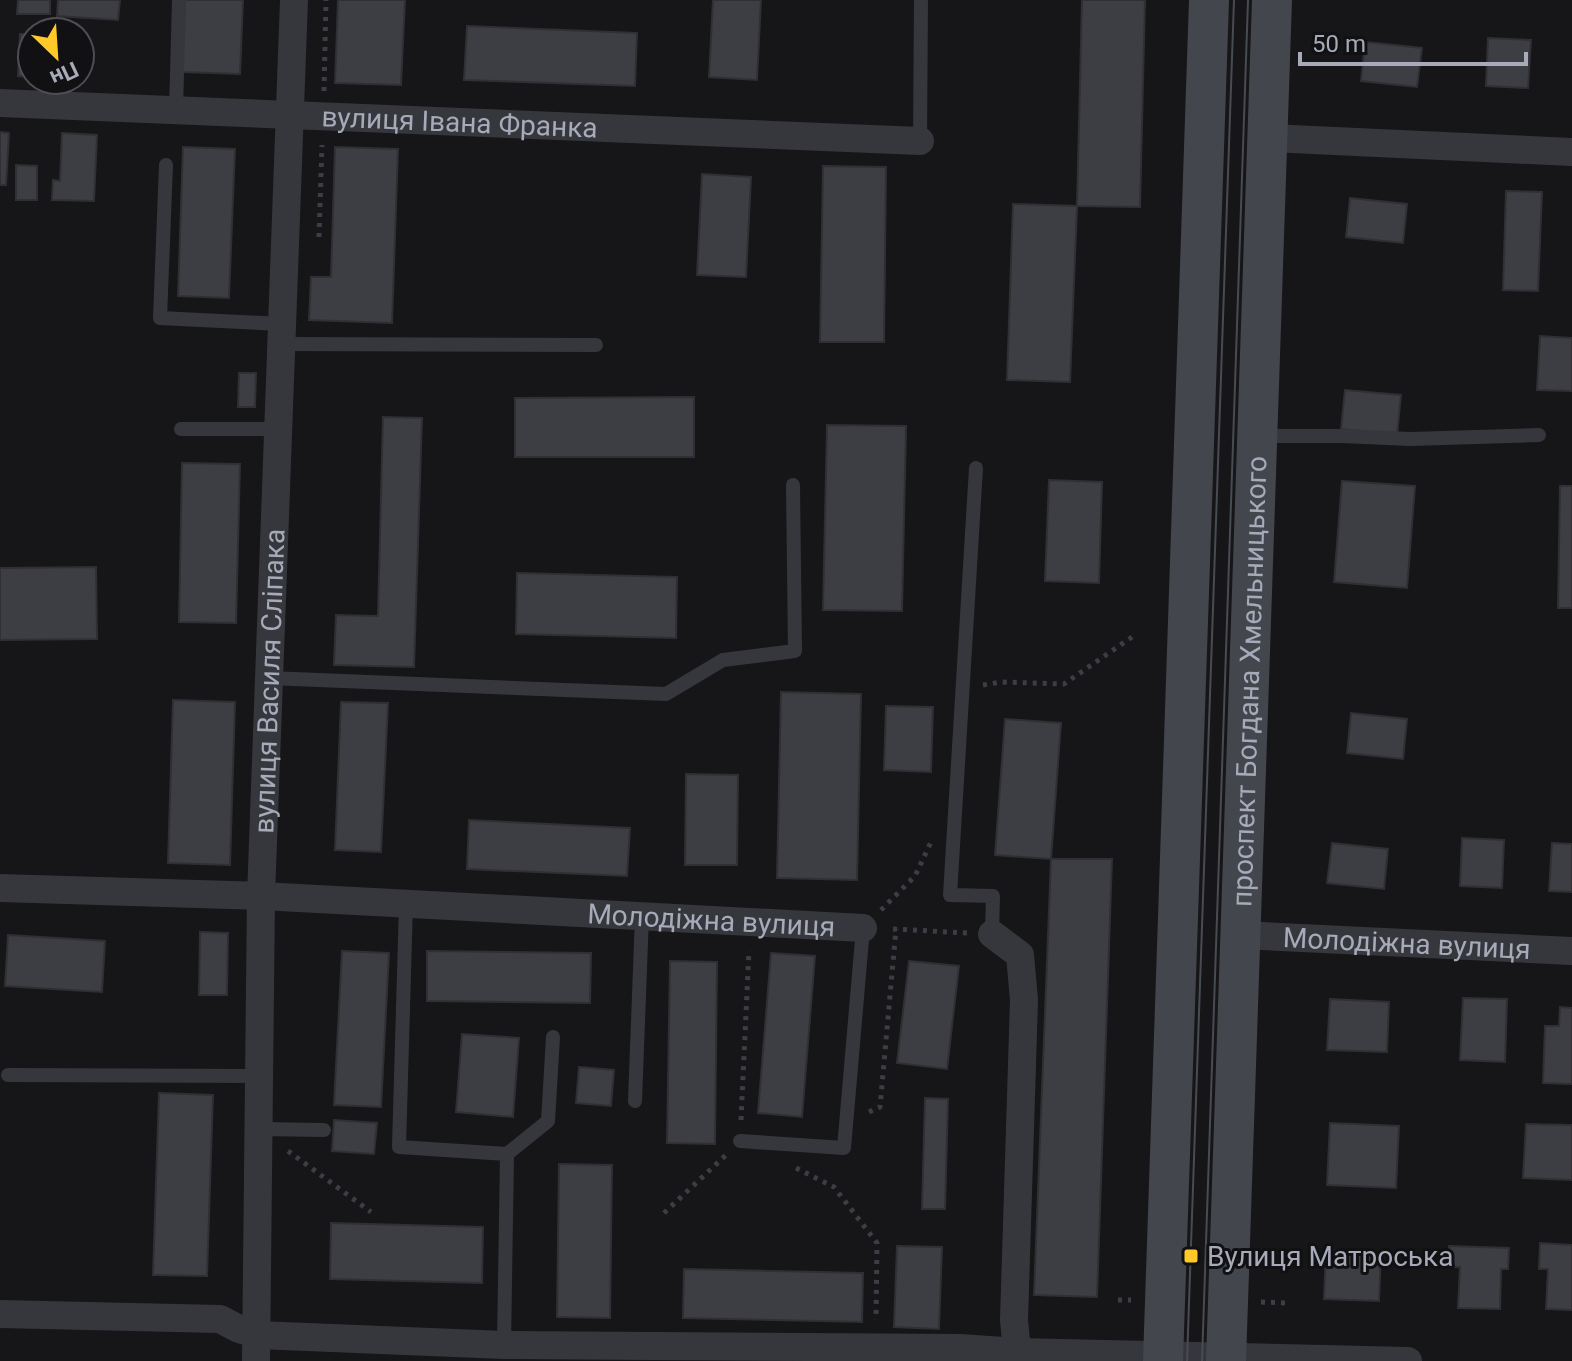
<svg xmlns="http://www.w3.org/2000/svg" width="1572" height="1361" font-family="Roboto,sans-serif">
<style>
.building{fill:#3d3e43;stroke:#303034;stroke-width:2}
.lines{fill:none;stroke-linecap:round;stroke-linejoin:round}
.path{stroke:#3c3e45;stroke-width:5;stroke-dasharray:4 6;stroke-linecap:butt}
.service{stroke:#36373d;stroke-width:14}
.minor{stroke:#36373d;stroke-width:28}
.secondary{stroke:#44464e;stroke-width:40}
.tram{stroke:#494b53;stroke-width:2}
.poi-dot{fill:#ffca27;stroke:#111113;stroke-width:3}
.labels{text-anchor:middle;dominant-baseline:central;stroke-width:6;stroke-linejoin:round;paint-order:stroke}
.street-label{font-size:28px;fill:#a6aab9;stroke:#111113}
.poi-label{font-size:28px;fill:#a6aab9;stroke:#111113;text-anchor:start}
</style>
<rect width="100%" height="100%" fill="#161618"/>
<g class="building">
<path d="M18,0H50V14H17Z"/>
<path d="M58,0H120L118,20L57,16Z"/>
<path d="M185,0H243L240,74L182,72Z"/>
<path d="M338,0H405L401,85L335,83Z"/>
<path d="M713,0H761L757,80L709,77Z"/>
<path d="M1082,0H1145L1140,207L1077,206Z"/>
<path d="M467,26L637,33L635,86L464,80Z"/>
<path d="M20,34H32V77L18,76Z"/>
<path d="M1488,38L1531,40L1528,88L1486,86Z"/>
<path d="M1365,42L1422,48L1417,87L1361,81Z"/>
<path d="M0,132L9,133L6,185H0Z"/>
<path d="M62,133L97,135L94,201L52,200L53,180L60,181Z"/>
<path d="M183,147L235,149L229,298L178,296Z"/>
<path d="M335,147L398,149L392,323L309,320L311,277H331Z"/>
<path d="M16,165L37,166V200H16Z"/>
<path d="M823,166L886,167L884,342H820Z"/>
<path d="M702,174L751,177L746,277L697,275Z"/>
<path d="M1506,191L1542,192L1538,291L1503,290Z"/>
<path d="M1350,198L1407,204L1403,243L1346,237Z"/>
<path d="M1013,204L1077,206L1070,382L1007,380Z"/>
<path d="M1540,336L1572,338V391L1537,390Z"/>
<path d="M239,373H256L255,407H238Z"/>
<path d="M1345,390L1401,395L1397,435L1341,429Z"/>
<path d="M694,397V457H515V398Z"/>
<path d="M383,417L422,418L414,667L334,665L336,615L378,616Z"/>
<path d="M827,425L906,426L902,611L823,610Z"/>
<path d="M182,463L240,464L236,623L179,622Z"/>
<path d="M1049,480L1102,482L1099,583L1045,581Z"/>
<path d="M1342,481L1415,486L1407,588L1334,582Z"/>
<path d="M1560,486H1572V608H1558Z"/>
<path d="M96,567L97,639L0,640V568Z"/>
<path d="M517,573L677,577L676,638L516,634Z"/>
<path d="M781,692L861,694L857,880L777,878Z"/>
<path d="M173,700L235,702L230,865L168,863Z"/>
<path d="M341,702L388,703L381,852L335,850Z"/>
<path d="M886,706L933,707L931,772L884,770Z"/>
<path d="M1351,713L1407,719L1403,759L1347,753Z"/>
<path d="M1005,719L1061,723L1051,859L995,855Z"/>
<path d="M686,774L738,775L737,865H685Z"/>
<path d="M469,820L630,828L627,876L467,869Z"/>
<path d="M1462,838L1504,840L1502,888L1460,886Z"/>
<path d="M1332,843L1388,849L1384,889L1327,883Z"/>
<path d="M1552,843L1572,844V892L1549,891Z"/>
<path d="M1051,859H1112L1097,1297L1034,1295Z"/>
<path d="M200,932L228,933L227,995H199Z"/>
<path d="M8,935L105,941L102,992L5,986Z"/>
<path d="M342,951L389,953L381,1107L334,1105Z"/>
<path d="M427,951L591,953L590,1003L427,1001Z"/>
<path d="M771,953L815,956L802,1117L758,1113Z"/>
<path d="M670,961L717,962L715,1144L667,1143Z"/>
<path d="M909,961L959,966L947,1069L897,1063Z"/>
<path d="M1463,998L1507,999L1505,1062L1460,1060Z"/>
<path d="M1330,999L1389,1002L1387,1052L1327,1050Z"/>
<path d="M1560,1007L1572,1008V1084L1543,1083L1545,1026H1559Z"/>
<path d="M462,1034L519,1038L513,1117L456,1112Z"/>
<path d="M579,1067L614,1070L611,1106L576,1103Z"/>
<path d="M159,1093L213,1095L207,1276L153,1275Z"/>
<path d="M925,1098L948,1099L945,1209H922Z"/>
<path d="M334,1120L377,1123L374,1154L332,1151Z"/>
<path d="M1330,1123L1399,1126L1396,1188L1327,1185Z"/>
<path d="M1526,1124L1572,1125V1180L1523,1178Z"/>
<path d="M559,1164L612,1165L610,1318L557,1317Z"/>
<path d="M331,1223L483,1227L482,1283L330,1279Z"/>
<path d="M1540,1243L1572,1245V1310L1546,1309L1548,1269H1539Z"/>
<path d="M897,1246L942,1247L939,1329L894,1327Z"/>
<path d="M1449,1246L1509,1248L1508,1269H1501L1500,1309L1458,1308L1460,1267H1448Z"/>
<path d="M1326,1250L1381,1253L1379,1301L1324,1299Z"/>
<path d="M684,1269L863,1273L862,1322L683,1318Z"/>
</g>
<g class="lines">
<g class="path">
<path d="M324,91L326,0"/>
<path d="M319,237L322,145"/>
<path d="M983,685L1001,682L1064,684L1132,637"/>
<path d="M881,910L915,876L931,842"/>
<path d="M893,929L967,933"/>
<path d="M869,1112L880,1107L896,929"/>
<path d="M741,1120L749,950"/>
<path d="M288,1151L371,1212"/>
<path d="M796,1168L834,1187L877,1243L876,1320"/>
<path d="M664,1213L726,1155"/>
<path d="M1118,1300H1131"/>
<path d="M1261,1302L1288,1303"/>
</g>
<g class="service">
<path d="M176,110L179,0"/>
<path d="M920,141L921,0"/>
<path d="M166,165L160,318L282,324"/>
<path d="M281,344L596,345"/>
<path d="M181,429H278"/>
<path d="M1258,436H1341L1410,439L1539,435"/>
<path d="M976,468L950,895L993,896L992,934"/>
<path d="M269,678L666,694L723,660L795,651L793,485"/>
<path d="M406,904L399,1147L507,1154L504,1345"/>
<path d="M8,1075L260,1076"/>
<path d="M635,1101L642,916"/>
<path d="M259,1129L324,1130"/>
<path d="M740,1141L844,1148L863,928"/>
<path d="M507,1154L548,1121L553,1037"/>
</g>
<g class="minor">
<path id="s1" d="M0,103L920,141"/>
<path d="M1268,138L1572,152"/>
<path id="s2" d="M0,888L261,896L863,928"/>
<path d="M992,934L1020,955L1024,1000L1014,1320L1017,1352"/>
<path id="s3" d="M1241,935L1572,951"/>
<path d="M0,1314L220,1319L239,1329L258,1335L504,1345L960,1348L1017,1352L1408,1361"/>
<path id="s4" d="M256,1361L261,896L294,0"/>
</g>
<g class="secondary">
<path d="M1163,1361L1209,0"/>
<path id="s5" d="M1226,1361L1272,0"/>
</g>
<g class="tram">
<path d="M1187,1361L1234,0"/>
<path d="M1202,1361L1248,0"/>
</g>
</g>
<rect class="poi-dot" x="1183" y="1248" width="16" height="16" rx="4"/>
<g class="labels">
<g class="street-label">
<text stroke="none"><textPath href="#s1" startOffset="460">вулиця Івана Франка</textPath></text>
<text stroke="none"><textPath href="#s4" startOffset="680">вулиця Василя Сліпака</textPath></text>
<text stroke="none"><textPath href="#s5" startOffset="680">проспект Богдана Хмельницького</textPath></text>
<text stroke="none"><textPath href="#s2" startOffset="712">Молодіжна вулиця</textPath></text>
<text stroke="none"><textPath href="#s3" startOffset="166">Молодіжна вулиця</textPath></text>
</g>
<g class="poi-label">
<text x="1207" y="1256">Вулиця Матроська</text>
</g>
</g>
<g transform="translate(56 56) rotate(155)"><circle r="38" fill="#111113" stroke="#4d4e55" stroke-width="2"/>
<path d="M0-6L14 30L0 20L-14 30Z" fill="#ffca27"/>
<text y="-12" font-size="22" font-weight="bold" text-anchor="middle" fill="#a6aab9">Пн</text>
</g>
<path d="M1300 52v12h226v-12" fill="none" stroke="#a6aab9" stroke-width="4"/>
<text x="1312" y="52" font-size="24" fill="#a6aab9" stroke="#111113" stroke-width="6" paint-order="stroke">50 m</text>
</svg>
